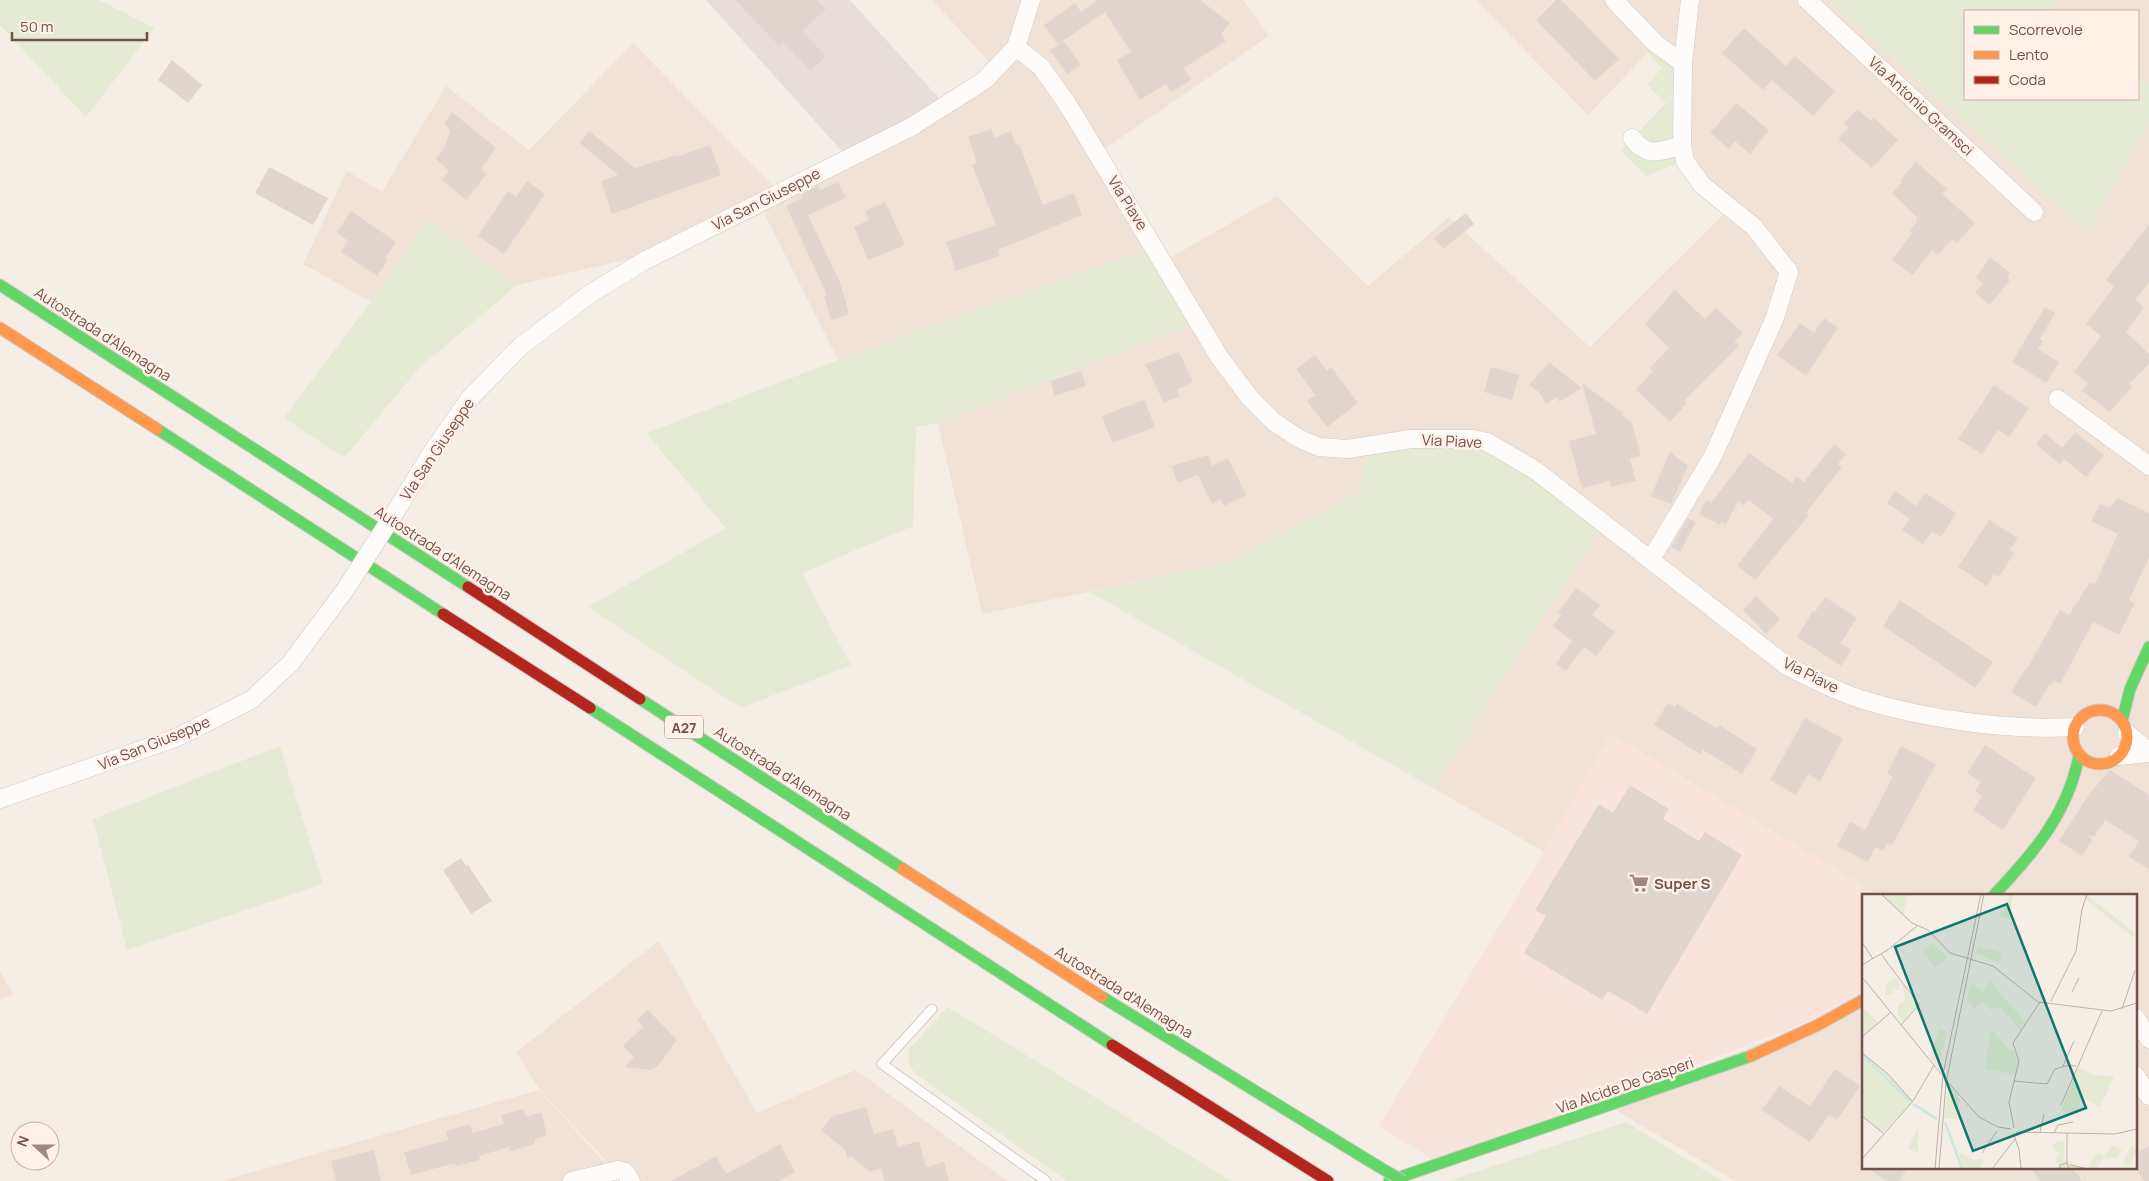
<svg xmlns="http://www.w3.org/2000/svg" width="2149" height="1181" font-family="Manrope,sans-serif">
<style>
.residential{fill:#f1e2d7}
.commercial{fill:#f9e3dd}
.industrial{fill:#e8ded9}
.green{fill:#e4ebd2}
.building{fill:#e1d6cf}
.lines{fill:none;stroke-linecap:round;stroke-linejoin:round}
.lane-casing{stroke:#d4c9c5;stroke-width:11}
.street-casing{stroke:#d4c9c5;stroke-width:19}
.fast-casing{stroke:#d4c9c4;stroke-width:13}
.slow-casing{stroke:#d4c9c4;stroke-width:13}
.jam-casing{stroke:#d4c9c4;stroke-width:13}
.lane{stroke:#fefcfb;stroke-width:9}
.street{stroke:#fefcfb;stroke-width:18}
.fast{stroke:#63d668;stroke-width:11}
.slow{stroke:#ff974d;stroke-width:11}
.jam{stroke:#b3261e;stroke-width:11}
.street-bridge-casing{stroke:#d4c9c5;stroke-width:19;stroke-linecap:butt}
.fast-bridge-casing{stroke:#d4c9c4;stroke-width:13;stroke-linecap:butt}
.street-bridge{stroke:#fefcfb;stroke-width:18}
.fast-bridge{stroke:#63d668;stroke-width:11}
.labels{text-anchor:middle;dominant-baseline:central;stroke-width:5;stroke-linejoin:round;paint-order:stroke}
.shield{fill:#fff1e7;stroke:#9c8178;stroke-width:1}
.shield-label{font-size:14px;font-weight:bold;fill:#725149}
.street-label{font-size:15px;fill:#725149;stroke:#fff1e7}
.poi-label{font-size:15px;font-weight:bold;fill:#725149;stroke:#fff1e7;text-anchor:start}
.inset-river{fill:none;stroke:#cae7e4;stroke-width:2.5}
.inset-road{fill:none;stroke:#c1afa8;stroke-width:1}
.view{fill:#0f766e;fill-opacity:0.15;stroke:#0f766e;stroke-width:2.5}
.inset-edge{fill:none;stroke:#725149;stroke-width:2.5}
</style>
<rect width="100%" height="100%" fill="#f5eee7"/>
<g class="residential">
<path d="M932,0H1243L1269,36L1097,154L1154,246L838,360L759,203L667,250L517,285L428,219L371,302L303,264L347,171L382,192L446,86L529,150L633,43L780,193L996,69Z"/>
<path d="M1476,0H1828L2087,231L2149,125V1181H1735L1609,1106L1863,1000V1167H2135V895H1878L1611,734L1544,852L1433,788L1604,523L1361,492L1226,563L982,614L938,423L1199,322L1163,262L1277,196L1368,286L1449,217L1590,347L1730,208L1693,174L1683,63L1656,44L1588,115Z"/>
<path d="M2049,0H2149V84L2138,75V11H2062Z"/>
<path d="M659,941L757,1113L856,1070L1007,1181H631L614,1170L539,1089L516,1052Z"/>
<path d="M0,972L13,994L0,1000Z"/>
<path d="M539,1090L609,1167L562,1181H222Z"/>
</g>
<path class="commercial" d="M1611,734L1878,895H1863V1000L1440,1164L1379,1126L1544,852Z"/>
<path class="industrial" d="M706,0H850L946,106L848,158Z"/>
<g class="green">
<path d="M0,0H99L154,28L86,117L0,25Z"/>
<path d="M1828,0H2049L2062,11H1965V99H2138V75L2149,84V125L2087,231Z"/>
<path d="M1656,44L1683,63L1685,161L1646,176L1621,150L1666,103L1647,85L1662,68L1648,53Z"/>
<path d="M427,219L517,285L419,368L344,458L284,418L371,302Z"/>
<path d="M1154,246L1199,322L938,423L916,427L913,526L802,573L851,665L741,708L588,607L726,528L646,433L838,360Z"/>
<path d="M1473,439L1604,523L1433,788L1090,592L1226,563L1361,492L1365,446Z"/>
<path d="M280,746L323,884L127,950L93,819Z"/>
<path d="M948,1006V1007L1231,1181H1067L917,1075L910,1067L908,1051Z"/>
<path d="M1626,1122L1722,1181H1448Z"/>
</g>
<g class="building">
<path d="M735,0H817L826,9L802,31L826,56L811,71L783,42L779,46Z"/>
<path d="M1098,0H1200L1230,23L1221,34L1226,41L1184,68L1191,80L1171,92L1166,84L1140,100L1117,60L1131,52L1105,12L1058,44L1044,25L1075,3L1081,12Z"/>
<path d="M1556,0H1561L1619,59L1595,81L1536,20Z"/>
<path d="M1744,28L1786,66L1795,56L1835,91L1813,116L1772,80L1763,90L1722,53Z"/>
<path d="M1064,41L1081,65L1067,74L1050,50Z"/>
<path d="M172,60L202,85L188,103L158,80Z"/>
<path d="M1736,103L1769,130L1750,154L1735,141L1729,149L1710,133Z"/>
<path d="M1857,109L1871,121L1874,118L1898,140L1872,168L1838,139L1849,127L1844,123Z"/>
<path d="M452,112L496,148L481,169L487,174L466,200L442,180L449,171L436,159L443,150L451,130L444,124Z"/>
<path d="M991,129L994,138L1011,131L1016,145L1019,144L1043,205L1074,193L1082,215L998,250L1000,256L956,271L946,242L996,225L972,165L977,163L968,137Z"/>
<path d="M589,131L635,168L676,155V157L710,145L721,175L612,214L601,181L618,175L580,143Z"/>
<path d="M1916,162L1947,189L1942,194L1975,223L1957,243L1952,239L1938,255L1932,250L1913,275L1892,260L1912,233L1910,230L1917,222L1915,221L1918,218L1892,193L1902,182L1900,180Z"/>
<path d="M269,167L328,198L313,225L255,193Z"/>
<path d="M527,181L545,194L504,254L478,236L508,191L516,197Z"/>
<path d="M838,182L846,198L808,215L841,285L849,314L831,320L824,296L827,295L786,206L803,198L801,194L818,186L820,190Z"/>
<path d="M885,202L905,245L868,260L854,227L869,220L865,211Z"/>
<path d="M351,211L396,242L385,258L388,260L377,276L341,252L348,241L337,232Z"/>
<path d="M1466,213L1474,224L1443,249L1434,238Z"/>
<path d="M2149,224V282L2135,300L2144,307L2126,332L2149,354V364L2129,384L2132,386L2110,412L2082,391L2088,383L2074,372L2101,336L2086,324L2114,287L2106,280Z"/>
<path d="M1990,257L2010,273L2007,278L2010,280L1990,305L1975,293L1983,283L1976,278Z"/>
<path d="M1675,290L1705,319L1716,308L1743,333L1734,342L1739,346L1684,401L1687,403L1670,422L1636,390L1653,371L1650,368L1669,348L1645,324Z"/>
<path d="M2045,307L2055,313L2040,339L2043,341L2038,349L2059,362L2046,383L2012,362Z"/>
<path d="M1824,318L1838,328L1806,376L1777,355L1800,323L1814,333Z"/>
<path d="M1179,352L1193,382L1177,390L1180,396L1164,403L1145,364Z"/>
<path d="M1315,355L1327,371L1331,367L1358,403L1327,427L1307,401L1316,395L1296,369Z"/>
<path d="M1549,362L1559,370L1582,388L1559,402L1557,397L1546,404L1539,392L1529,385Z"/>
<path d="M1491,367L1519,375L1512,400L1484,392Z"/>
<path d="M1081,371L1086,386L1054,396L1051,381Z"/>
<path d="M1582,383L1623,413L1621,415L1632,423L1641,456L1630,459L1636,481L1611,487L1610,481L1582,488L1569,441L1596,434Z"/>
<path d="M1994,385L2029,408L2009,437L1998,430L1982,454L1958,439Z"/>
<path d="M1144,400L1155,427L1112,443L1102,416Z"/>
<path d="M2075,432L2104,455L2086,477L2064,459L2060,464L2036,444L2045,433L2062,448Z"/>
<path d="M1834,444L1846,454L1838,464L1842,467L1806,513L1809,515L1755,580L1737,566L1773,519L1749,500L1744,506L1738,501L1726,525L1721,522L1720,525L1699,514L1706,500L1711,503L1749,453L1792,483L1797,476L1804,482Z"/>
<path d="M1670,452L1688,466L1671,504L1651,496Z"/>
<path d="M1208,455L1212,466L1228,458L1246,495L1224,506L1220,499L1212,504L1198,475L1178,483L1171,466Z"/>
<path d="M1895,491L1916,506L1925,493L1956,513L1941,537L1932,531L1923,544L1902,530L1910,519L1887,503Z"/>
<path d="M2118,498L2149,513V558L2129,600L2135,603L2119,635L2093,622L2060,684L2054,681L2052,685L2050,683L2036,707L2011,692L2025,669L2026,670L2060,610L2069,615L2090,582L2095,584L2118,534L2091,521L2100,504L2110,508Z"/>
<path d="M1688,518L1696,522L1680,552L1671,547Z"/>
<path d="M1989,520L2018,538L2010,550L2014,553L1999,577L1994,574L1987,586L1958,567Z"/>
<path d="M1576,588L1600,605L1592,615L1615,632L1596,656L1584,647L1566,671L1556,664L1572,641L1553,626L1561,615L1558,613Z"/>
<path d="M1756,596L1780,619L1766,634L1743,610Z"/>
<path d="M1825,597L1857,618L1841,643L1851,650L1841,666L1797,637L1813,611L1815,612Z"/>
<path d="M1900,600L1993,662L1975,688L1883,626Z"/>
<path d="M1668,703L1675,707L1677,704L1716,728L1719,725L1757,749L1742,774L1703,750L1700,754L1654,725Z"/>
<path d="M1805,718L1843,739L1820,781L1808,774L1796,795L1770,780Z"/>
<path d="M1985,745L2036,778L2003,830L1973,810L1982,796L1975,791L1981,782L1967,773Z"/>
<path d="M1901,746L1936,764L1892,845L1887,843L1883,851L1875,847L1868,862L1837,846L1850,822L1865,830L1893,777L1887,773Z"/>
<path d="M2110,770L2149,795V869L2129,857L2139,841L2105,820L2094,837L2088,835L2092,840L2082,856L2059,841L2090,793Z"/>
<path d="M1630,785L1669,809L1663,819L1699,841L1705,832L1742,855L1647,1014L1608,991L1602,1000L1524,953L1546,916L1535,910L1599,804L1613,813Z"/>
<path d="M461,858L466,866L468,865L492,901L471,914L443,870Z"/>
<path d="M648,1010L677,1040L658,1066L651,1070L625,1067L634,1057L623,1046L643,1027L637,1020Z"/>
<path d="M1835,1069L1860,1086L1837,1120L1829,1115L1810,1142L1762,1110L1779,1086L1810,1106Z"/>
<path d="M866,1107L874,1134L893,1129L898,1147L919,1141L926,1167L944,1162L949,1181H885L881,1168L870,1172L852,1157L847,1158L845,1150L821,1130L833,1116Z"/>
<path d="M523,1109L526,1117L541,1112L547,1135L534,1140L535,1144L511,1151L509,1147L479,1156L480,1160L456,1166L455,1163L411,1175L404,1152L448,1140L446,1131L470,1124L473,1133L504,1124L501,1115Z"/>
<path d="M780,1144L795,1172L779,1181H671L716,1156L726,1174Z"/>
<path d="M2149,1146V1181H2144L2135,1167V1154Z"/>
<path d="M374,1150L381,1181H336L331,1161Z"/>
<path d="M1866,1167H1908L1899,1181H1887Z"/>
<path d="M2030,1167H2072L2082,1181H2040Z"/>
</g>
<g class="lines">
<defs>
<path id="lane" d="M932,1009L882,1064L1046,1181"/>
<g id="street">
<path d="M1614,0L1656,44L1683,63"/>
<path d="M1807,0L2034,212"/>
<path d="M1016,47L1041,67L1068,105L1220,358L1250,398L1274,422L1300,439L1319,447L1348,449L1411,439H1473L1487,442L1535,470L1787,666C1811,678 1835,691 1860,699C1925,719 2008,731 2075,727"/>
<path d="M1632,138C1648,159 1660,151 1682,145"/>
<path d="M2058,399L2149,466"/>
<path d="M399,506L431,454L470,398L521,346L590,294L644,261L911,127L985,80L1016,47L1031,0"/>
<path d="M1651,559L1713,456L1774,320L1789,272L1754,227L1702,185L1685,161L1682,145L1683,63L1690,0"/>
<path d="M2127,733L2149,752"/>
<path d="M2119,756L2149,753"/>
<path d="M0,799L178,737L251,700L290,664L345,590"/>
<path d="M2135,1017L2149,1039"/>
<path d="M2135,1075L2149,1096"/>
<path d="M572,1181L618,1170L625,1172L631,1181"/>
</g>
<g id="fast">
<path d="M0,285L468,587"/>
<path d="M157,429L443,614"/>
<path d="M640,699L903,869"/>
<path d="M590,708L1112,1045"/>
<path d="M2122,721L2130,689L2149,647"/>
<path d="M1994,895C2033,854 2069,812 2079,755"/>
<path d="M1102,997L1371,1162"/>
<path d="M1389,1181L1751,1056"/>
</g>
<g id="slow">
<path d="M0,328L157,429"/>
<circle cx="2100" cy="737" r="27"/>
<path d="M903,869L1102,997"/>
<path d="M1751,1056L1818,1025L1863,1000"/>
</g>
<g id="jam">
<path d="M468,587L640,699"/>
<path d="M443,614L590,708"/>
<path d="M1112,1045L1328,1181"/>
</g>
</defs>
<use href="#lane" class="lane-casing"/>
<use href="#street" class="street-casing"/>
<use href="#fast" class="fast-casing"/>
<use href="#slow" class="slow-casing"/>
<use href="#jam" class="jam-casing"/>
<use href="#lane" class="lane"/>
<use href="#street" class="street"/>
<use href="#fast" class="fast"/>
<use href="#slow" class="slow"/>
<use href="#jam" class="jam"/>
<defs>
<path id="street-bridge" d="M345,590L399,506"/>
<path id="fast-bridge" d="M1371,1162L1403,1181"/>
</defs>
<use href="#street-bridge" class="street-bridge-casing"/>
<use href="#fast-bridge" class="fast-bridge-casing"/>
<use href="#street-bridge" class="street-bridge"/>
<use href="#fast-bridge" class="fast-bridge"/>
</g>
<defs>
<symbol id="supermarket-bare" viewBox="-9 -9 18 18"><path d="M-6-5.5h2.5l.6 2H6L4.5 2H-2.5L-4.4-4H-6ZM-1.5 3.2a1.3 1.3 0 1 0 .1 0ZM3 3.2a1.3 1.3 0 1 0 .1 0Z" fill="#a08880" stroke="#fff1e7" stroke-width="2.5" paint-order="stroke"/></symbol>
</defs>
<g fill-rule="evenodd">
<use href="#supermarket-bare" x="1625" y="869" width="28" height="28"/>
</g>
<g class="labels">
<rect class="shield" x="665" y="715.5" width="38" height="23" rx="4"/>
<g class="shield-label">
<text x="684" y="727">A27</text>
</g>
<g class="street-label">
<text transform="translate(1921 106) rotate(43)">Via Antonio Gramsci</text>
<text transform="translate(766 199) rotate(-27)">Via San Giuseppe</text>
<text transform="translate(1128 203) rotate(58)">Via Piave</text>
<text transform="translate(103 334) rotate(33)">Autostrada d'Alemagna</text>
<text transform="translate(1452 441) rotate(3)">Via Piave</text>
<text transform="translate(437 449) rotate(-56)">Via San Giuseppe</text>
<text transform="translate(443 553) rotate(33)">Autostrada d'Alemagna</text>
<text transform="translate(1811 675) rotate(27)">Via Piave</text>
<text transform="translate(154 743) rotate(-22)">Via San Giuseppe</text>
<text transform="translate(783 773) rotate(33)">Autostrada d'Alemagna</text>
<text transform="translate(1124 992) rotate(32)">Autostrada d'Alemagna</text>
<text transform="translate(1625 1085) rotate(-19)">Via Alcide De Gasperi</text>
</g>
<g class="poi-label">
<text x="1654" y="883">Super S</text>
</g>
</g>
<g transform="translate(1862 894)">
<rect width="275" height="275" fill="#f5eee7"/>
<path d="M19,0H46L41,21ZM148,0H151L148,26L137,22ZM225,1L273,39L271,43L223,5ZM71,49L85,64L73,73L60,57ZM116,52L140,59L137,69L114,59ZM34,84L38,89L36,96L31,95L30,101H23L24,90ZM128,87L164,129L158,136L138,113L129,116L120,107L113,115L105,106L109,88L121,98ZM40,91L55,112L40,128L35,121L37,110L43,107ZM2,115L17,129L0,143V118ZM77,135L84,137L77,174L68,164ZM129,135L148,157L153,156L157,166L154,181L123,175ZM0,159L26,180L51,207L21,239L0,222ZM216,174L234,181L252,183L238,213L220,204L215,219L199,217ZM86,190L98,205L94,225L82,224ZM57,231L56,235V259L46,254ZM196,247H203V266L221,275L197,274L193,264L196,259L190,251ZM250,251L260,256L254,265L242,263L234,275L226,272L236,258L242,263ZM270,251L275,257L266,274L261,269ZM96,258L113,267L117,264L122,267L116,275H102Z" fill="#e4ebd2"/>
<path class="inset-river" d="M0,161L48,207M51,210L75,225M83,228L100,275"/>
<path class="inset-road" d="M19,0L50,29L66,36L88,59L131,72L176,108L249,117L275,109M0,48L11,65M19,60L57,111L39,131M0,71L27,55L55,32M0,83L80,181M210,98L217,84M189,107L214,57L220,15L225,0M260,115L273,76M0,143L29,118M0,159L26,180L50,207M201,172L212,147M84,186L117,223L136,233L149,235M152,187L185,190L193,175L207,171L214,172M199,211L240,117M0,222L21,239M152,234L147,208L157,167L151,149L178,108M154,238L253,240L275,235M178,238L182,220M151,239L157,255L159,275M192,239L196,231L211,228M120,259L135,237M0,265L51,207L72,171M205,269V239M208,271L227,275M73,275L81,180L119,0M77,275L84,189L122,0M130,275L153,245M198,275V271L205,269L207,275"/>
<path class="view" d="M145,10L224,214L111,257L33,53Z"/>
<rect width="275" height="275" class="inset-edge"/>
</g>
<rect x="1964" y="10" width="175" height="90" fill="#fff1e7" stroke="#c7b1a8"/>
<rect x="1974" y="26" width="25" height="8" fill="#63d668" stroke="#c7b1a8"/>
<text x="2009" y="35" font-size="15" fill="#725149">Scorrevole</text>
<rect x="1974" y="51" width="25" height="8" fill="#ff974d" stroke="#c7b1a8"/>
<text x="2009" y="60" font-size="15" fill="#725149">Lento</text>
<rect x="1974" y="76" width="25" height="8" fill="#b3261e" stroke="#c7b1a8"/>
<text x="2009" y="85" font-size="15" fill="#725149">Coda</text>
<g transform="translate(35 1146) rotate(291)"><circle r="24" fill="#fff1e7" stroke="#c7b1a8"/>
<path d="M0-4L9 19L0 12L-9 19Z" fill="#a08880"/>
<text y="-8" font-size="14" font-weight="bold" text-anchor="middle" fill="#725149">N</text>
</g>
<path d="M12 32v8h135v-8" fill="none" stroke="#725149" stroke-width="2.5"/>
<text x="20" y="32" font-size="15" fill="#725149" stroke="#fff1e7" stroke-width="4" paint-order="stroke">50 m</text>
</svg>
